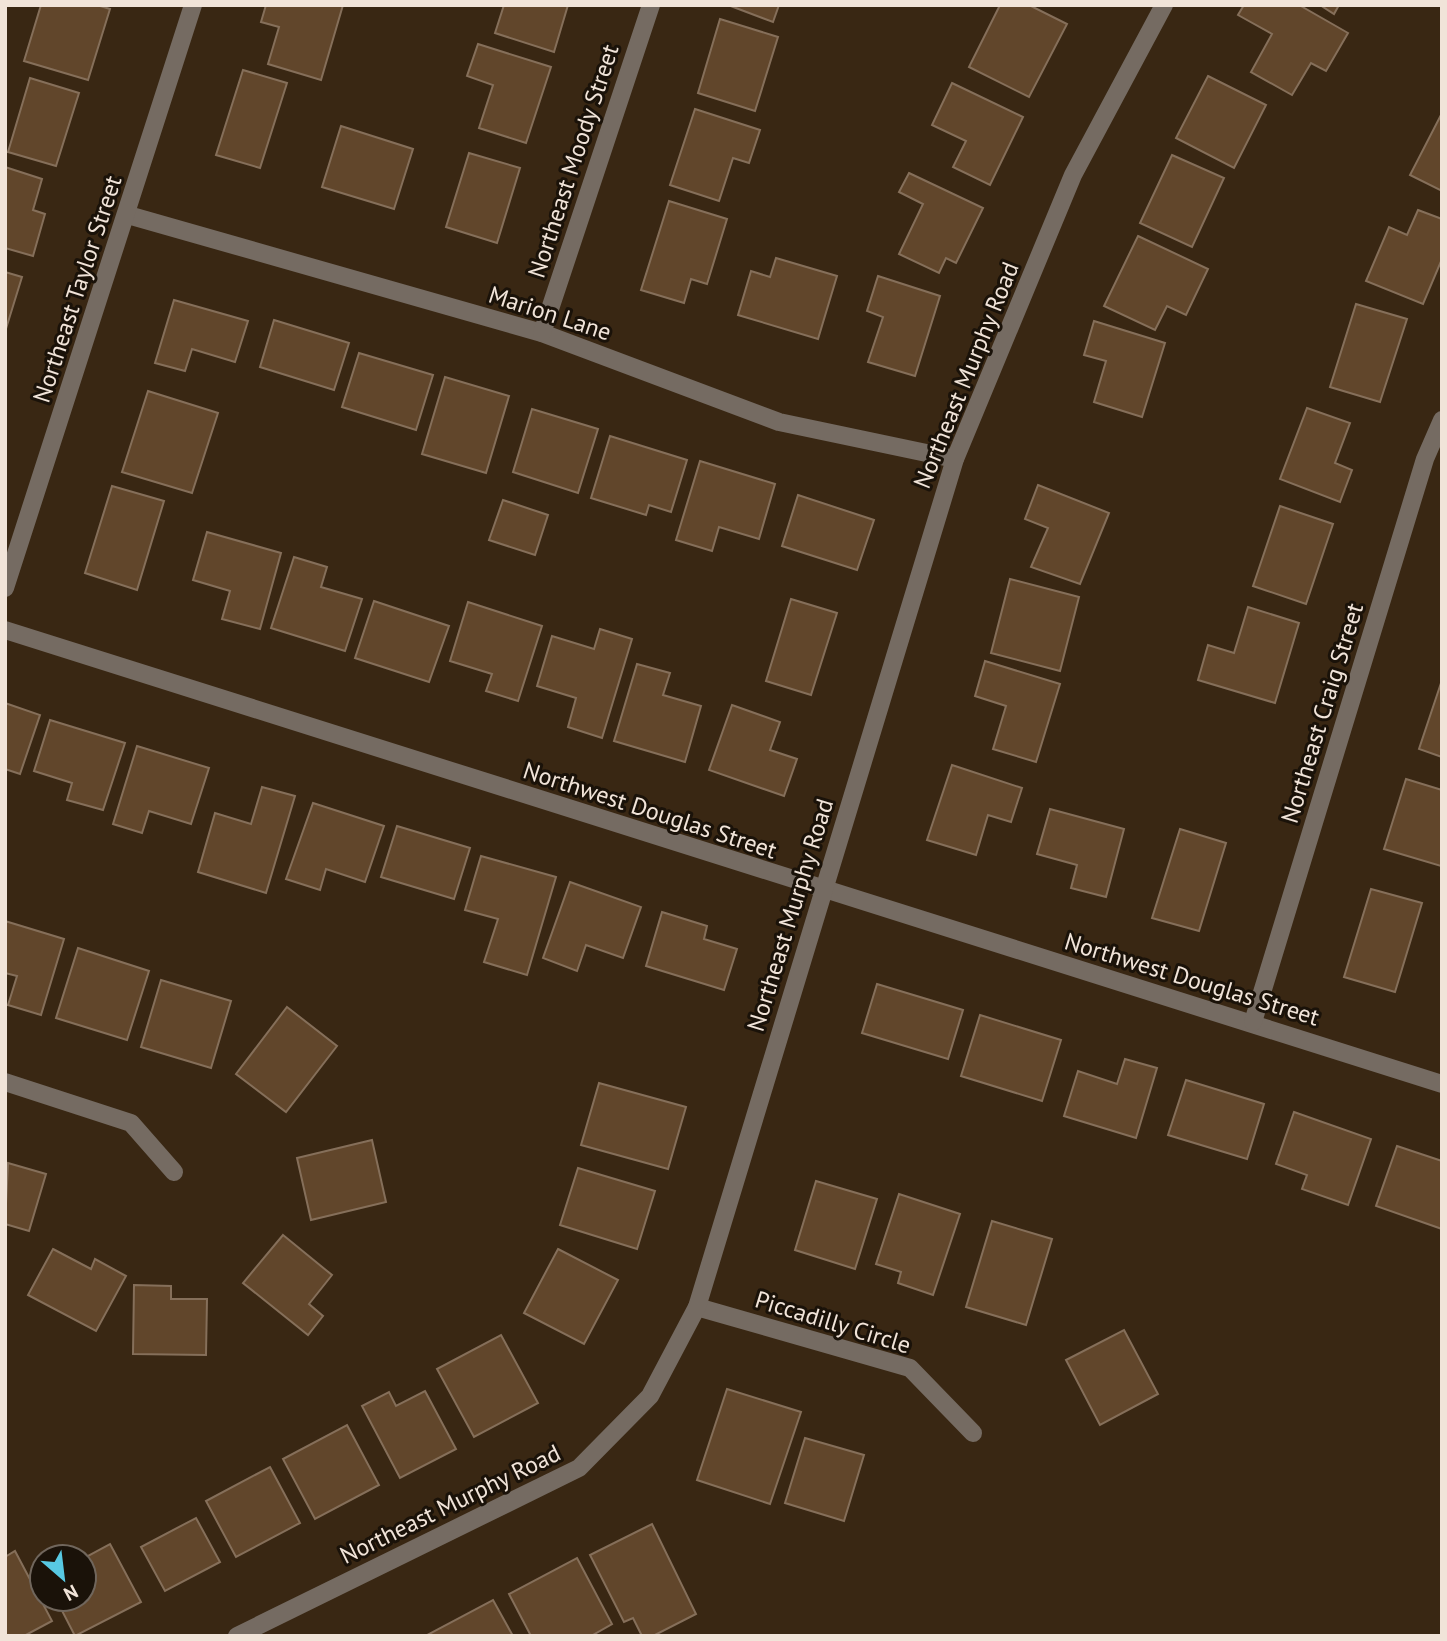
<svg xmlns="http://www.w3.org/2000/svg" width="1447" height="1641" font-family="'PT Sans',sans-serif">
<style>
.building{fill:#61462b;stroke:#856f5a;stroke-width:2}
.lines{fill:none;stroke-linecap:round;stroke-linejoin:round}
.minor{stroke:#756b62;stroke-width:18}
.labels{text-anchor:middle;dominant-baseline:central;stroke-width:6;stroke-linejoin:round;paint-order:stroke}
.street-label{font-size:24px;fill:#f1e4d9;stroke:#1a1209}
</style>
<rect width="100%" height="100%" fill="#392713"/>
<g class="building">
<path d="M41,5H97L110,9L88,80L24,61Z"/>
<path d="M266,5H343L321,80L268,64L279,27L261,22Z"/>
<path d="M504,5H568L554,52L495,33Z"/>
<path d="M728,5H779L773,22Z"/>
<path d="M1000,5H1029L1067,24L1029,97L969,67Z"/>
<path d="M1244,5H1299L1348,33L1326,71L1311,63L1292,95L1251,72L1272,34L1238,15Z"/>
<path d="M1320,5H1339L1334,14Z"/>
<path d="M720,19L778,37L755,111L698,93Z"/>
<path d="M478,44L551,67L526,143L479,128L493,85L467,76Z"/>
<path d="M243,70L287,83L260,168L216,155Z"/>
<path d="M1208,76L1266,105L1234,168L1176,138Z"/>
<path d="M30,78L79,93L56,166L8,152Z"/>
<path d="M952,83L1023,117L990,185L953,167L966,141L932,125Z"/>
<path d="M695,109L760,130L749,163L733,158L719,201L670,185Z"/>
<path d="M1442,113V191L1410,175Z"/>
<path d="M341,126L413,149L394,209L322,187Z"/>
<path d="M469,153L520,168L497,243L446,227Z"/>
<path d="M1172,155L1224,178L1192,247L1140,223Z"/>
<path d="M5,167L42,179L33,210L45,214L33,256L5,248Z"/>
<path d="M909,173L983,208L956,263L946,258L939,273L899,254L923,204L899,192Z"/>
<path d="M669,201L727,219L707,284L691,279L684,303L641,290Z"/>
<path d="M1418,210L1442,219V259L1423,304L1366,281L1389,227L1407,235Z"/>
<path d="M1138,236L1208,269L1186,315L1167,306L1155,330L1104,306Z"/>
<path d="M776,258L837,276L818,339L738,315L751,271L770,277Z"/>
<path d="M5,272L22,277L5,332Z"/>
<path d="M878,276L940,296L915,376L868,362L883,317L867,311Z"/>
<path d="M174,300L248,321L235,362L192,349L185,371L155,363Z"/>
<path d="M1356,304L1407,319L1380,402L1330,387Z"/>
<path d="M274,320L349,343L334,390L260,367Z"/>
<path d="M1094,321L1165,343L1142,417L1094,402L1106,361L1084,355Z"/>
<path d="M359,353L433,375L416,430L342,407Z"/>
<path d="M445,377L509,396L486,473L422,454Z"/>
<path d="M148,391L218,413L192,493L122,472Z"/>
<path d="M1307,408L1350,423L1335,463L1352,470L1340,502L1280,479Z"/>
<path d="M532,409L598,429L578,493L513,472Z"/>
<path d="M610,436L687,460L671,512L649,505L646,515L591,498Z"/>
<path d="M700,461L775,484L759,539L719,527L712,551L676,540Z"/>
<path d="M1038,485L1109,513L1080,584L1031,567L1048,528L1025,519Z"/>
<path d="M112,486L164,501L137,590L85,573Z"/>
<path d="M798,495L874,520L857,570L782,546Z"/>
<path d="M503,500L548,515L535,555L489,540Z"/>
<path d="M1280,506L1333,524L1306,604L1253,586Z"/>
<path d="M207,532L281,553L260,629L222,619L230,591L193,580Z"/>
<path d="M294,557L327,567L321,587L362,599L345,651L271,628Z"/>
<path d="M1010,579L1079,597L1060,671L991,653Z"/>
<path d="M791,599L837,613L811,695L766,681Z"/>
<path d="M374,601L449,626L429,682L355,658Z"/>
<path d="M468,602L542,626L518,701L486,691L492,674L450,661Z"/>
<path d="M1248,607L1299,623L1275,703L1198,680L1208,645L1234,653Z"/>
<path d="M600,629L632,639L602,738L568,727L576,698L537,686L552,636L594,649Z"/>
<path d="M985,661L1060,684L1036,762L993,749L1006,706L975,696Z"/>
<path d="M637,664L670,673L663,695L701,706L685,762L614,741Z"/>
<path d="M1442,680V757L1419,749Z"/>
<path d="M5,703L40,715L20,774L5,769Z"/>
<path d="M732,705L780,722L770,750L797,759L784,796L709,770Z"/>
<path d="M50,720L125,743L103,810L67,800L72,783L34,771Z"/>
<path d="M137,746L209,768L191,824L149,811L142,833L113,824Z"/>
<path d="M952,765L1022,788L1011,822L988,815L976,855L927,840Z"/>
<path d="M1406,779L1442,790L1441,866L1384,849Z"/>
<path d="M262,787L295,796L266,893L198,872L215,813L251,824Z"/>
<path d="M313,803L384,826L365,882L326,869L320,890L286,879Z"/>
<path d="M1050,809L1124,829L1106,897L1071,888L1077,865L1037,854Z"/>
<path d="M397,826L470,848L454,899L381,877Z"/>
<path d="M1180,829L1226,843L1199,931L1152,918Z"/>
<path d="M481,856L556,877L527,975L484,962L498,919L465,910Z"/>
<path d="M570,882L641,907L623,958L586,945L577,971L543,958Z"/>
<path d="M1371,889L1422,903L1395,992L1344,977Z"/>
<path d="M662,912L707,926L704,939L737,949L724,990L646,966Z"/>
<path d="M5,921L64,939L41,1015L8,1005L17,976L5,973Z"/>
<path d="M78,948L149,971L127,1040L56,1018Z"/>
<path d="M161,980L231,1001L211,1068L141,1047Z"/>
<path d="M877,984L963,1010L948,1059L862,1033Z"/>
<path d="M287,1007L337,1046L286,1112L236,1074Z"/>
<path d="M980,1015L1061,1040L1042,1101L961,1076Z"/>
<path d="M1125,1059L1157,1068L1136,1138L1064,1116L1078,1071L1117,1084Z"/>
<path d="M1186,1080L1264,1104L1247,1159L1168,1135Z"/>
<path d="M599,1083L686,1107L668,1169L581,1145Z"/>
<path d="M1294,1112L1371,1139L1348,1205L1302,1189L1307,1175L1276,1164Z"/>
<path d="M372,1140L386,1202L311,1220L297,1158Z"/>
<path d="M1397,1146L1442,1161V1229L1376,1206Z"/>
<path d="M8,1163L46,1174L29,1231L5,1224Z"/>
<path d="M578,1168L655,1191L637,1249L560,1225Z"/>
<path d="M816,1181L877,1199L855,1269L795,1250Z"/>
<path d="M899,1194L960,1214L933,1295L898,1283L901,1272L876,1264Z"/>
<path d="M992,1221L1052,1239L1026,1325L966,1307Z"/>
<path d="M283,1235L332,1275L309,1304L323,1316L308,1335L243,1283Z"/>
<path d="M53,1249L91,1269L95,1259L126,1276L96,1331L28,1295Z"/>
<path d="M558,1249L618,1280L584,1344L524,1313Z"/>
<path d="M134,1285L171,1286V1299H207L206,1355L133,1354Z"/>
<path d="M1124,1330L1158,1394L1100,1425L1066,1360Z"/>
<path d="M501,1335L538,1403L474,1437L437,1369Z"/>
<path d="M727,1389L801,1412L770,1504L697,1480Z"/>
<path d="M425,1391L456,1449L400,1478L362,1406L389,1392L396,1406Z"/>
<path d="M347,1425L379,1485L315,1519L283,1459Z"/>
<path d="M805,1438L864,1455L844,1521L785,1503Z"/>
<path d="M270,1467L300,1523L236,1557L206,1501Z"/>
<path d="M196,1518L220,1562L165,1591L141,1547Z"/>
<path d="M652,1524L696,1614L653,1636H642L633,1618L624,1622L590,1555Z"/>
<path d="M110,1544L141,1602L75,1636L56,1599H84V1558Z"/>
<path d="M15,1551L52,1621L24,1636H5V1557Z"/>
<path d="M577,1558L612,1624L591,1636H531L509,1594Z"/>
<path d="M493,1600L513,1636H427V1635Z"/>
</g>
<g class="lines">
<g class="minor">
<path d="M128,215L542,333L779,422L955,459"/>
<path d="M542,333L651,5"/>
<path d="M5,588L193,5"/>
<path d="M5,630L1442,1084"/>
<path d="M1253,1022L1425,459L1442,420"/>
<path d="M5,1082L131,1123L174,1172"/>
<path d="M697,1307L910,1368L973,1433"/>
<path d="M237,1636L579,1468L650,1396L697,1307L955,459L1073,175L1164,5"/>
</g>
</g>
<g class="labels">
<g class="street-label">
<text transform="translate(573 161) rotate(-72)">Northeast Moody Street</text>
<text transform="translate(77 289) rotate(-72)">Northeast Taylor Street</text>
<text transform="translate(550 313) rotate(18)">Marion Lane</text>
<text transform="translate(966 375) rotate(-68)">Northeast Murphy Road</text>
<text transform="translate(1322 713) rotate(-73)">Northeast Craig Street</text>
<text transform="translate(650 810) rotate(18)">Northwest Douglas Street</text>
<text transform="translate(790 915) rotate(-73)">Northeast Murphy Road</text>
<text transform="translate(1192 979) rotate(17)">Northwest Douglas Street</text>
<text transform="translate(833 1322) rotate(17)">Piccadilly Circle</text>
<text transform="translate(450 1504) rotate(-26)">Northeast Murphy Road</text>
</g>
</g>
<rect width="1447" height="1641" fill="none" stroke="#f1e4d9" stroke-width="14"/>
<g transform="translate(63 1578) rotate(152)"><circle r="33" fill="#1a1209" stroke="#70665c" stroke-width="2"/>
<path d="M0-5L12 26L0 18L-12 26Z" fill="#58c9e3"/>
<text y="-10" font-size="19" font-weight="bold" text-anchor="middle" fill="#f1e4d9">N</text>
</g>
</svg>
